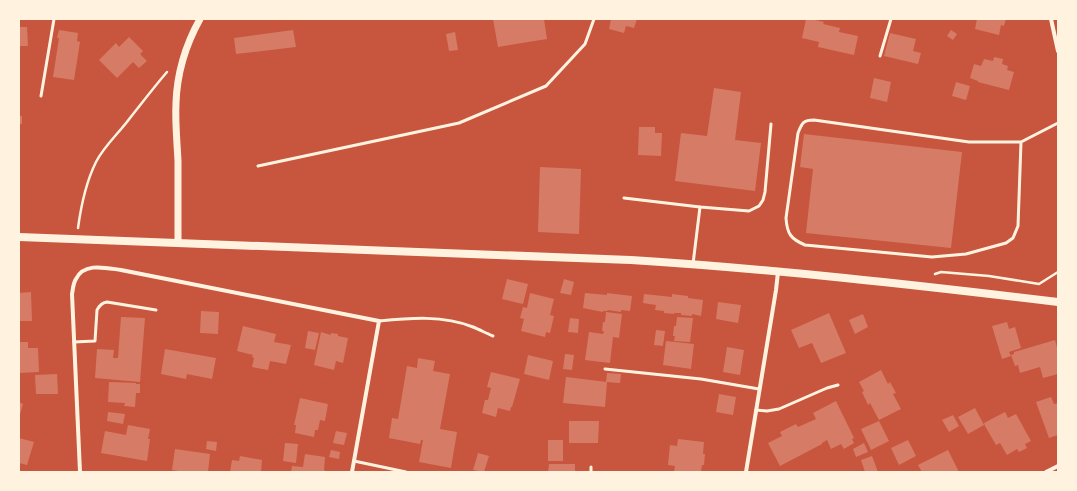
<svg xmlns="http://www.w3.org/2000/svg" width="1077" height="491" font-family="'Noto Sans',sans-serif">
<style>
.building{fill:#d67c66}
.lines{fill:none;stroke-linecap:round;stroke-linejoin:round}
.path{stroke:#fff3e0;stroke-width:2.5}
.service{stroke:#fff3e0;stroke-width:3}
.minor{stroke:#fff3e0;stroke-width:4}
.tertiary{stroke:#fff3e0;stroke-width:7}
.secondary{stroke:#fff3e0;stroke-width:8}
</style>
<rect width="100%" height="100%" fill="#c8553d"/>
<g class="building">
<path d="M493,19H544L547,39L498,47Z"/>
<path d="M611,19H637L634,28L626,26L624,33L609,29Z"/>
<path d="M806,19H811L824,22L823,24L840,28L839,32L858,36L854,55L818,47L819,42L802,38Z"/>
<path d="M977,19H1006L1004,26L1001,25L999,35L975,29Z"/>
<path d="M19,27H27L28,46H19Z"/>
<path d="M59,30L78,33L77,41L80,42L74,80L53,77L59,38H57Z"/>
<path d="M293,30L296,47L236,54L234,38Z"/>
<path d="M951,30L957,34L953,40L947,36Z"/>
<path d="M455,32L458,50L449,51L446,34Z"/>
<path d="M890,33L916,39L913,51L921,53L918,64L884,56Z"/>
<path d="M129,37L143,51L140,54L147,61L139,68L133,62L117,78L99,60L116,43L119,47Z"/>
<path d="M994,57L1003,59L1002,64L1008,66L1007,70L1014,72L1009,90L978,82V81L970,78L974,64L981,66L984,59L993,61Z"/>
<path d="M874,78L891,82L887,102L870,98Z"/>
<path d="M956,82L970,86L966,100L952,96Z"/>
<path d="M714,88L741,92L735,140L761,143L755,191L675,181L681,133L707,136Z"/>
<rect x="19" y="116" width="3" height="8"/>
<path d="M639,127H655V133H662L661,156L638,155Z"/>
<path d="M804,134L962,152L951,248L806,233L813,169L800,167Z"/>
<path d="M540,167L581,169L579,234L538,232Z"/>
<path d="M507,279L528,284L523,304L502,299Z"/>
<path d="M564,279L574,282L571,295L560,293Z"/>
<path d="M31,292L32,321H19V293Z"/>
<path d="M530,293L554,299L550,315L554,316L550,333L546,332L545,337L521,331L524,319L520,318L523,307L527,308Z"/>
<path d="M585,293L607,295V293L632,296L630,311L621,310V312L608,310L607,311H603V312L583,308Z"/>
<path d="M644,294L672,297V294L688,296V298L703,300L701,316L692,314V316L681,315V313H674V314L664,313V311L655,310L656,305L643,303Z"/>
<path d="M718,302L741,305L738,323L716,319Z"/>
<path d="M201,311L219,312L218,334L200,333Z"/>
<path d="M606,312L622,314L619,338L613,337L610,363L585,360L589,332L603,334L604,331H602L603,322H605Z"/>
<path d="M829,313L846,353L821,363L812,343L799,348L791,330Z"/>
<path d="M863,314L868,327L855,334L849,320Z"/>
<path d="M121,317L145,318L140,382L95,378L97,349L114,350L113,358H118Z"/>
<path d="M677,317L693,318L690,342L674,341L675,336H673L674,326H676Z"/>
<path d="M570,318L579,319L578,333L568,332Z"/>
<path d="M1007,322L1009,329L1015,327L1021,348L1009,352L1011,356L1002,359L992,326Z"/>
<path d="M243,326L276,334L274,342L291,345L286,364L270,361L268,370L252,367L254,358L252,357L253,355L237,351Z"/>
<path d="M656,330L665,331L663,346L654,345Z"/>
<path d="M308,331L319,333L315,350L305,348Z"/>
<path d="M321,332L331,335V333L338,334V336L348,338L343,363L336,361L334,370L314,365Z"/>
<path d="M1055,340L1058,351V374L1043,378L1040,367L1020,373L1018,365L1015,366L1011,355L1014,354V352Z"/>
<path d="M666,341L694,344L691,369L663,365Z"/>
<path d="M19,342H28V348H38L39,372L19,373Z"/>
<path d="M727,347L744,350L740,375L723,372Z"/>
<path d="M165,349L216,358L212,379L187,374L186,379L161,374Z"/>
<path d="M565,354L574,355L572,370L563,369Z"/>
<path d="M528,355L553,361L549,380L524,374Z"/>
<path d="M418,358L435,361L433,371L450,374L440,429L457,432L451,468L419,462L423,440H421L420,444L389,438L392,418L398,419L407,366L417,368Z"/>
<path d="M881,370L888,384L890,382L896,393L893,394L901,409L879,420L870,403L868,405L862,392L864,391L859,382Z"/>
<path d="M491,372L520,379L512,407H511L510,411L498,408L496,417L482,413L485,400H488L491,388L487,387Z"/>
<path d="M607,373L621,374L620,383L606,382Z"/>
<path d="M57,374L58,394H36L35,375Z"/>
<path d="M566,377L607,382L605,407L563,403Z"/>
<path d="M109,382L136,383V384H140V393H136L135,407L124,406L125,403L108,402Z"/>
<path d="M719,394L736,397L733,415L716,412Z"/>
<path d="M1051,397L1054,404L1058,403V435L1049,438L1036,402Z"/>
<path d="M300,398L328,404L325,421L320,420L318,430H315L314,437L295,433L296,425H294Z"/>
<path d="M836,401L854,438L852,439L854,443L844,449L841,444L831,449L827,440L822,443V444L780,466L768,443L782,436L780,432L796,424L798,427L816,419L813,413Z"/>
<path d="M19,402L23,404L19,418Z"/>
<path d="M975,408L984,425L968,434L958,417Z"/>
<path d="M108,412L125,414L123,424L107,421Z"/>
<path d="M1005,412L1008,418L1016,414L1031,441L1025,444L1027,448L1019,452L1017,449L1007,455L1000,443L996,445L985,426L984,423Z"/>
<path d="M953,415L959,426L949,432L942,420Z"/>
<path d="M569,421H599L598,443H569Z"/>
<path d="M879,421L889,441L871,450L861,429Z"/>
<path d="M128,425L150,429L148,439H150L147,461L101,453L105,431L126,435Z"/>
<path d="M336,431L347,433L344,445L333,443Z"/>
<path d="M19,438L34,442L27,465L19,463Z"/>
<path d="M678,439L704,442L703,454H705L704,465H702L701,472L689,471V472H674L675,466L668,465L670,445L677,446Z"/>
<rect x="548" y="440" width="15" height="21"/>
<path d="M908,440L916,456L899,465L891,448Z"/>
<path d="M207,441L217,442L216,451L206,449Z"/>
<path d="M285,443L298,444L296,463L283,461Z"/>
<path d="M864,443L868,452L856,457L853,449Z"/>
<path d="M175,449L210,454L208,472H186L172,470Z"/>
<path d="M331,450L340,452L339,459L329,457Z"/>
<path d="M948,450L959,472H922L918,465Z"/>
<path d="M478,453L489,456L484,472L473,470Z"/>
<path d="M305,454L325,457L324,470H325V472H291L292,466L303,467Z"/>
<path d="M240,456L262,460L261,472H230L232,460L239,461Z"/>
<path d="M872,456L878,472H865L861,460Z"/>
<path d="M549,464H575V472H548Z"/>
</g>
<g class="lines">
<g class="path">
<path d="M78,228C81,206 86,182 96,162C104,146 119,133 130,118C142,103 154,87 167,72"/>
<path d="M935,274L941,272L989,276L1039,284L1058,272"/>
</g>
<g class="service">
<path d="M880,56L891,19"/>
<path d="M41,96L54,19"/>
<path d="M1021,142L1018,226L1013,238L1006,243L966,254L932,257L805,245C791,239 787,234 786,218L798,133C802,123 803,120 814,120L969,142H1021L1058,123"/>
<path d="M258,166L459,123L546,86L585,44L594,19"/>
<path d="M624,198L700,207L749,211L759,206L763,200L765,192L771,124"/>
<path d="M693,264L700,207"/>
<path d="M379,321C410,318 443,315 473,327C480,330 486,333 493,336"/>
<path d="M74,342L95,341L97,310C100,305 102,303 107,302L156,310"/>
<path d="M605,369L701,379L759,389"/>
<path d="M756,410L767,411L779,409L827,388L838,385"/>
<path d="M354,461L406,472"/>
<path d="M591,472V467"/>
</g>
<g class="minor">
<path d="M1051,19L1058,51"/>
<path d="M80,472L72,294C73,290 73,283 76,279C84,262 106,268 121,270L379,321L352,472"/>
<path d="M746,472L776,290L778,272"/>
<path d="M1046,472L1058,466"/>
</g>
<path class="tertiary" d="M178,243C178,215 178,188 178,161C177,141 175,122 176,103C177,72 185,46 200,19"/>
<path class="secondary" d="M19,237L631,260C774,269 916,285 1058,302"/>
</g>
<rect width="1077" height="491" fill="none" stroke="#fff3e0" stroke-width="40"/>
</svg>
